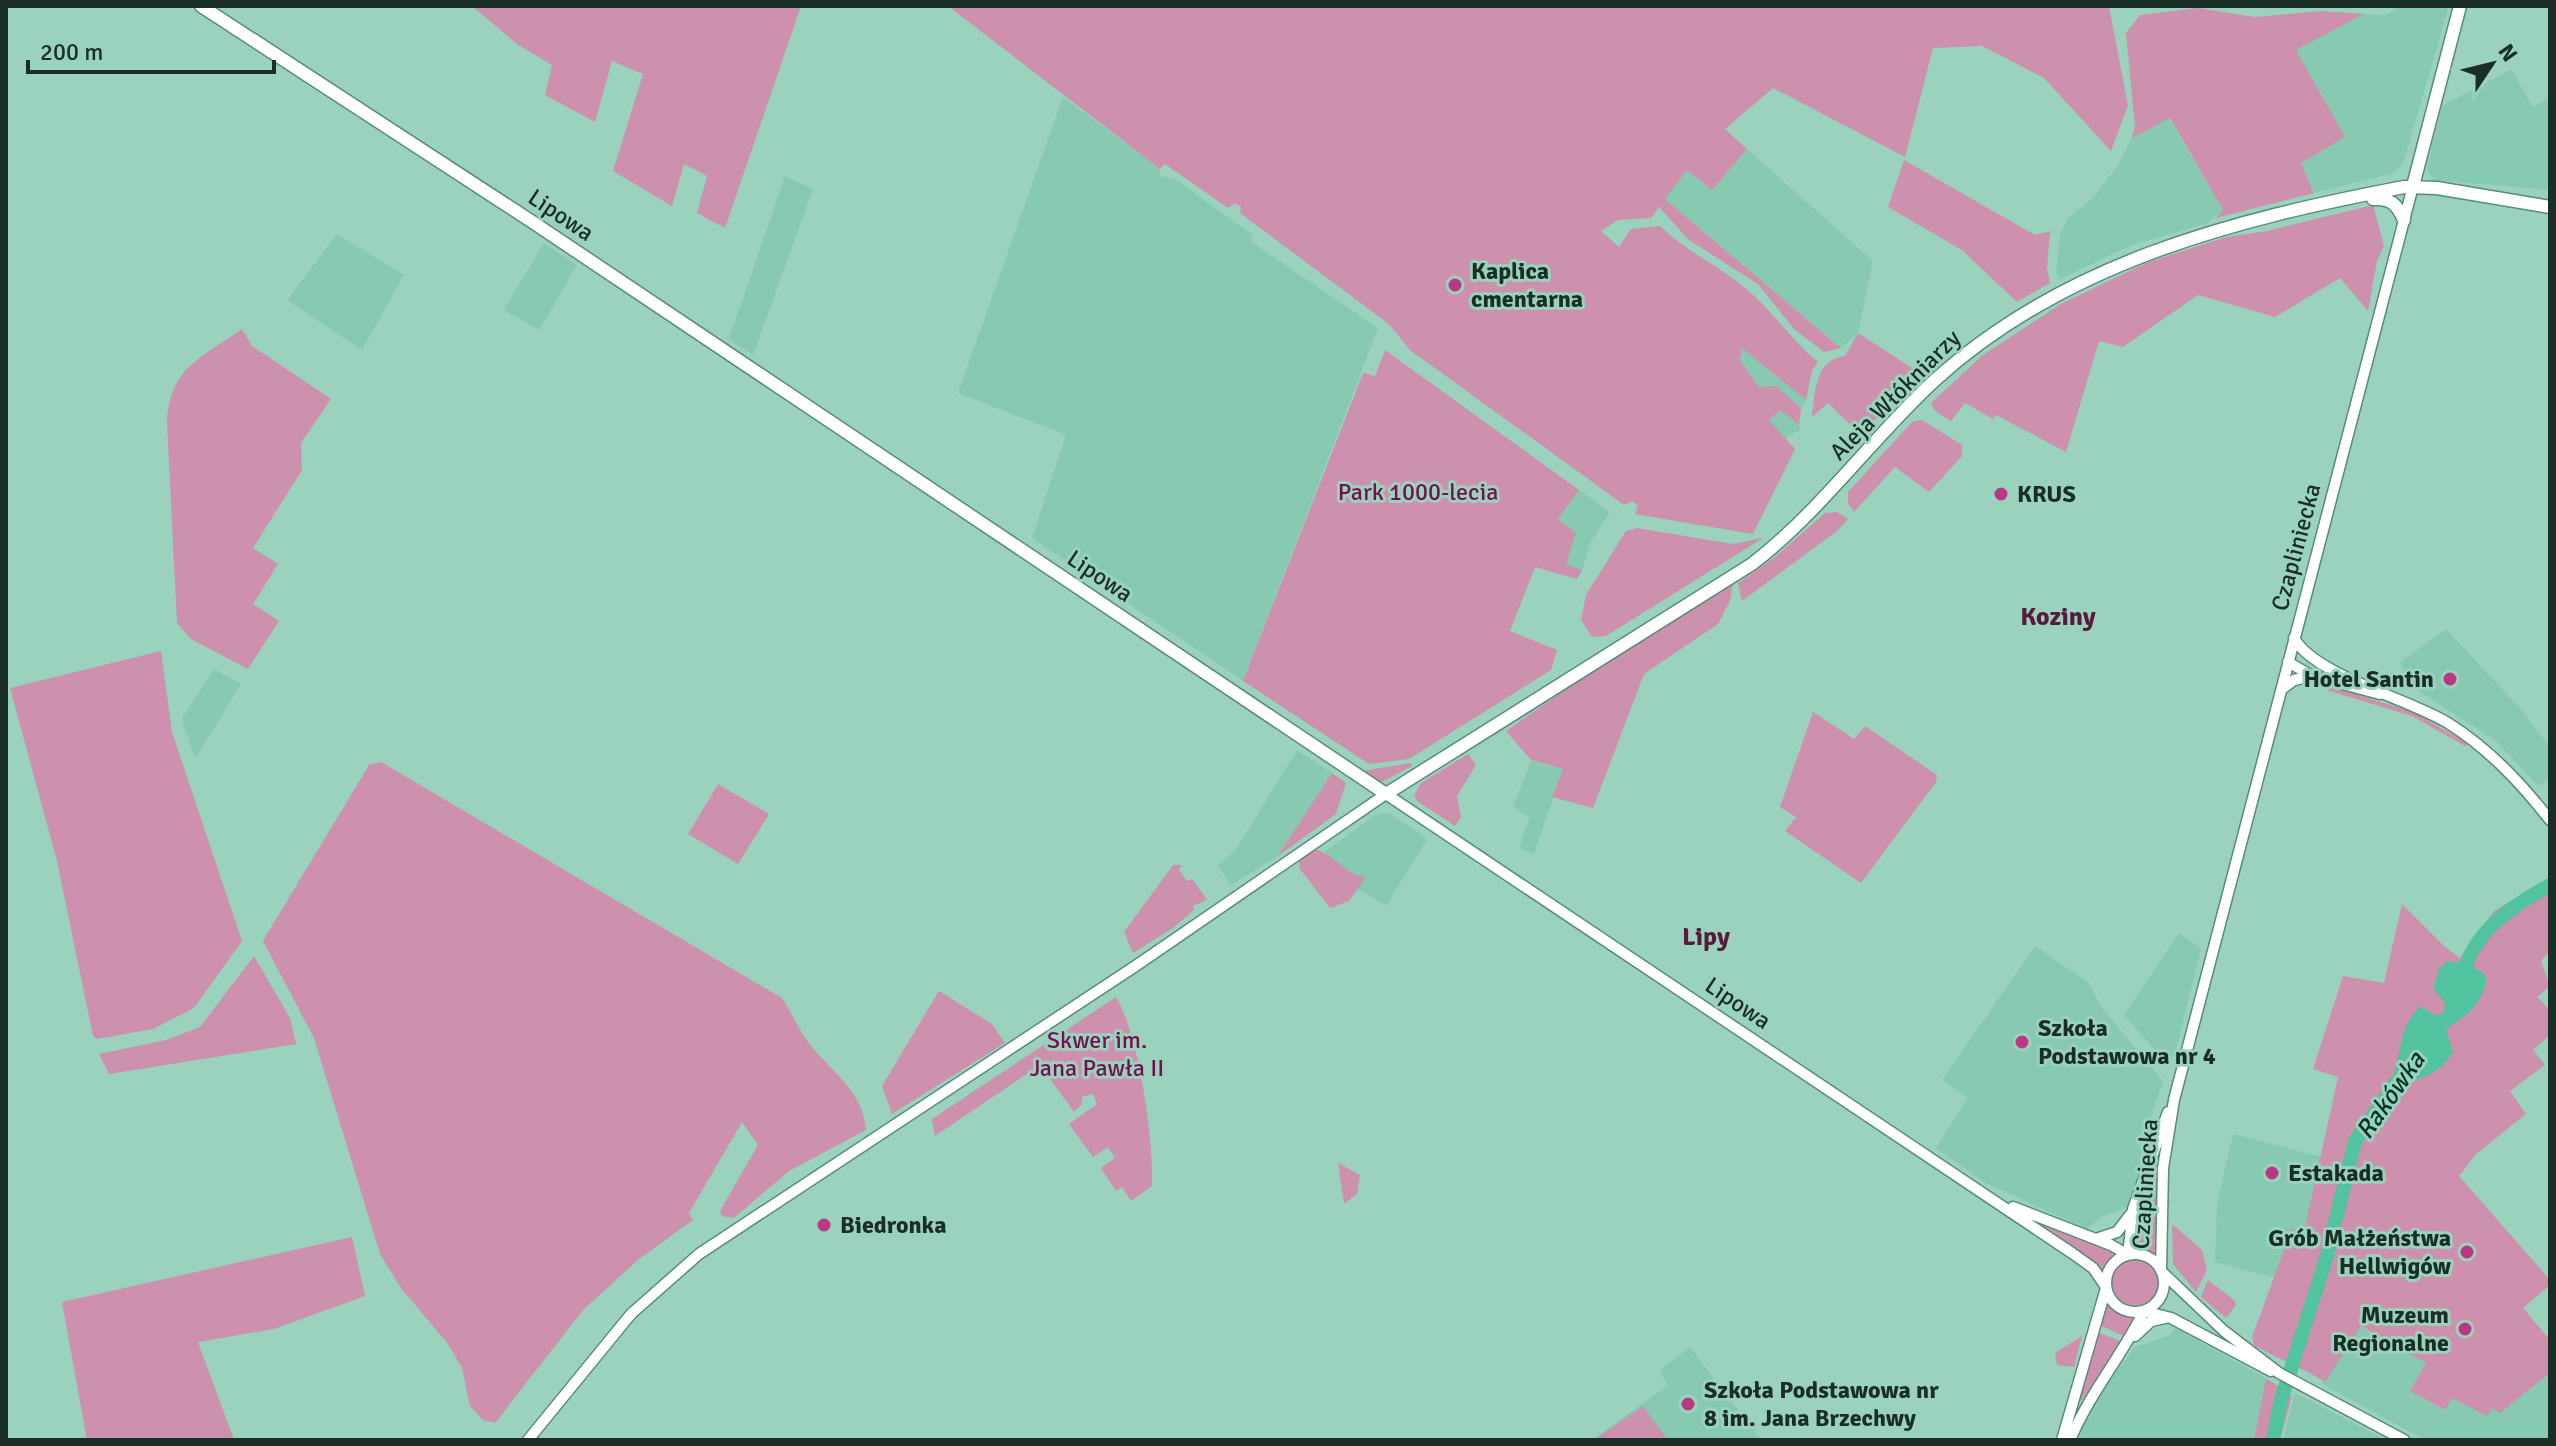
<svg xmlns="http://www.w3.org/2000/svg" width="2556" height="1446" font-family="Signika,sans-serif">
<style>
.built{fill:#88cab1}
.green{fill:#cd90ad}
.water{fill:#51c39f}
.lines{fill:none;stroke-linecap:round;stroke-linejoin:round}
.river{stroke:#51c39f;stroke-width:14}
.tertiary-casing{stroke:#568c78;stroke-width:13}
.secondary-casing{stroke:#568c78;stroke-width:15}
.tertiary{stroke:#fff;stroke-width:10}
.secondary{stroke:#fff;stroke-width:12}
.poi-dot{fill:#b93883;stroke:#9ad2bd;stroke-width:3}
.labels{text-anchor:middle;stroke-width:6;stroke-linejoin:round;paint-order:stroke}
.street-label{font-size:24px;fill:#182e26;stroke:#9ad2bd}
.poi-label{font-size:24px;font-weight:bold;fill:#182e26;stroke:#9ad2bd;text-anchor:start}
.park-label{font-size:24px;fill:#760f4f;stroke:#9ad2bd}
.neighbourhood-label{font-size:26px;font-weight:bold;fill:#57193c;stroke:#9ad2bd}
.water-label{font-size:26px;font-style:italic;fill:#003426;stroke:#9ad2bd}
</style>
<rect width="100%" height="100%" fill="#9ad2bd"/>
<!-- built -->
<path class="built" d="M2401,6H2449L2403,164L2391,174L2314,193L2301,163L2295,50L2364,14L2385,15Z
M2511,69L2533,107L2550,97V190L2434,180L2427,168L2442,106Z
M1063,97L1160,169L1159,176L1175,179L1253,235L1251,242L1378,328L1243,681L1032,538L1066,435L958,393Z
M2169,118L2223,210L2208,223L2132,245L2060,279L2056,273L2060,234L2068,218L2093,198L2118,165L2132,138Z
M1747,149L1873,261L1858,333L1841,348L1665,199L1687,169L1712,189Z
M785,176L813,189L753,355L729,339Z
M337,234L404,275L362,350L287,300Z
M544,243L577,265L539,330L504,310Z
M1742,347L1806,400L1801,408L1776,387H1759L1740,360Z
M1780,410L1799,425L1801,429L1785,438L1769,420Z
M1579,490L1610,512L1590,543L1582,570L1566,564L1558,520Z
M2446,629L2519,707L2550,747V778L2538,786L2496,741L2409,685L2400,662Z
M214,669L241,684L195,759L182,719Z
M1297,750L1332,773L1277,857L1231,885L1217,865L1235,851Z
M1531,761L1563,769L1534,854L1519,848L1530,817L1513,807Z
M1389,813L1427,839L1386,906L1312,861L1375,815Z
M2179,933L2201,948L2174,1058L2158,1054L2124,1015Z
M2035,946L2089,983L2100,1005L2163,1081L2142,1142L2141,1169L2127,1207L2101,1217L2087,1229L1984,1182L1936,1148L1968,1098L1942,1080Z
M2233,1134L2322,1157L2304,1231L2283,1260L2275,1278L2215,1262L2217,1204Z
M2360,1326L2427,1363L2410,1391L2445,1410L2452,1398L2487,1415L2492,1408L2521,1397L2550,1373V1440H2425L2322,1384Z
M2175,1328L2266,1378L2254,1440H2075L2103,1389L2135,1347L2170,1335Z
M1690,1347L1761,1440H1592L1668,1385L1660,1373L1662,1368Z
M2295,1393L2311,1401L2386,1440H2283Z"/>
<!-- green -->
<path class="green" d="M801,6L725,228L697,213L707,176L684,164L672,206L613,171L643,74L612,61L595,122L545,95L552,65L517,44L473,7Z
M948,6H2109L2128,106L2111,151L2044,78L1982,46L1933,48L1905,157L1773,88L1725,129L1747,149L1712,190L1687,170L1665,199L1841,348L1824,352L1794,329L1758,284L1689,240L1659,207L1651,218L1618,220L1601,231L1619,247L1631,229L1660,226C1688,253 1724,268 1752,294C1775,315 1792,340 1818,362L1812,371L1806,400L1742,348L1740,360L1759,387L1776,386L1801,408L1799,425L1780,410L1769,420L1795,449L1753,534L1635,514L1638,506L1633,501L1624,505L1439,371L1411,351L1389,324L1240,213L1241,207L1235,203L1228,208L1165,164L1160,169Z
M2198,8L2255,17L2322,11L2364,14L2296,50L2345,137L2301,163L2314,193L2216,218L2223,210L2170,118L2132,138L2135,127L2126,33L2140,15Z
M1904,160L2035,235L2050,231L2047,268L2050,283L2017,302L1962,250L1888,207Z
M2373,205L2384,246L2377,261L2368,311L2340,278L2275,317L2198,295L2123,347L2099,341L2066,452L1996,415L1993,419L1965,403L1951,421L1936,412L1931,403L1983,355L2061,304L2146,263L2226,237L2267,231Z
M242,329L252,346L331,399L301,443L302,470L253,548L278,564L253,604L279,621L248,669L191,639L177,623L167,423C170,367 200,359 242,329Z
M1858,333L1912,368L1919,378L1860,434L1828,403L1812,417C1815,393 1815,359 1845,356Z
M1385,350L1579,490L1558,519L1576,533L1566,564L1582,570L1577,579L1535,567L1510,631L1557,650L1551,670L1409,759L1369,764L1243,681L1363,373L1375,376Z
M1922,420L1962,445V456L1929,492L1895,467L1854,512L1848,503V492L1912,422Z
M1837,512L1848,519L1837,531L1742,601L1738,583L1774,558L1825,513Z
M1637,528L1733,544L1763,538L1606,636L1592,637L1581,620L1586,595L1626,531Z
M1733,583L1730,601L1718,624L1644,674L1593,808L1552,797L1563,769L1531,760L1506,731L1581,679Z
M161,651L172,732L242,941L194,1008L153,1029L97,1039L93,1036L57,861L10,688Z
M2320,683L2413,712L2469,744L2465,746L2412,716L2320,688Z
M1813,712L1854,739L1865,726L1937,775L1936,782L1861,883L1785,831L1796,817L1780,807Z
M1468,754L1476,765L1457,796L1461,817L1455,826L1417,801L1414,795L1421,783Z
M381,762L782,998C791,1012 798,1028 808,1042C829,1070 864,1091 866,1130L789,1171L734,1218L722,1216L720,1211L758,1145L742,1122L689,1213L693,1220L639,1259L583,1310L495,1423L483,1420L470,1406L462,1368L448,1344L401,1288L380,1254L314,1038L263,941L369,765Z
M1411,763L1412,766L1382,782L1362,771Z
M1332,773L1346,783L1336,814L1277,857Z
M718,784L769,814L738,864L688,834Z
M1314,849C1333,853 1345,875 1366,877L1349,901L1330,908L1300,869L1299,860Z
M1173,865H1182L1179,870L1187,881L1192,879L1207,900L1193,906L1194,910L1173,928L1133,953L1124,932Z
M2550,878V951L2541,961L2550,986L2537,997L2550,1010V1035L2533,1050L2545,1065L2510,1091L2526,1114L2476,1154L2459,1176L2550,1280V1285L2523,1308L2550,1340V1373L2500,1413L2492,1408L2487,1416L2452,1398L2445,1410L2410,1391L2426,1363L2361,1326L2325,1382C2301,1367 2278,1359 2254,1345L2252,1337L2292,1229L2304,1231L2338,1077L2313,1069L2343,976L2384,983L2402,904L2444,946L2460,958L2494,911Z
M254,956L290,1018L296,1044L109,1074L99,1054L166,1040L200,1027Z
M939,991L992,1024L1005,1043L892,1114L882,1086Z
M1116,997C1139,1035 1154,1141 1152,1186L1131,1201L1122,1187L1116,1191L1101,1168L1115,1158L1108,1147L1093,1157L1069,1124L1097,1104L1093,1094L1082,1097V1104L1074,1112L1040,1065L935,1136L932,1119Z
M2155,1158L2158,1159V1209L2138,1205Z
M1338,1163L1360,1175L1357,1194L1344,1204Z
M2136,1214L2158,1217L2157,1258L2132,1246Z
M2042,1224L2117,1253L2119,1255L2102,1272L2040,1226Z
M2172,1224L2202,1250L2207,1270L2196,1292L2173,1264Z
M352,1237L365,1296L274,1329L198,1342L234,1440H87L62,1302Z
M2111 1283a24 24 0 1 1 48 0a24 24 0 1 1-48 0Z
M2208,1280L2234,1300L2236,1305L2226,1318L2201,1297Z
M2106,1305L2122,1315L2135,1318L2126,1337L2099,1325Z
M2097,1332L2123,1342L2081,1401L2080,1398Z
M2082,1336L2074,1367L2057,1365L2055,1353Z
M2266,1378L2292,1396L2280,1440H2254Z
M1643,1406L1667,1439L1594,1440Z"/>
<!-- water -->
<path class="water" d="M2446,962C2462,961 2478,965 2487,979C2482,1005 2466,1016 2446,1029L2453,1052C2442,1073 2416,1083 2394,1083L2391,1080C2405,1049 2395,1034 2420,1006L2437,1016L2444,1012L2445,1003L2433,988L2439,969Z"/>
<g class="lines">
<!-- river -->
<path class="river" d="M2461,980C2473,931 2509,908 2550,885
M2273,1440L2281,1400L2327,1256L2355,1141L2404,1071"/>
<!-- tertiary casing -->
<g class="tertiary-casing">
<path id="tertiary" d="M2294,638C2314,675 2409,699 2448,723C2489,749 2520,782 2550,820
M2288,662L2312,676L2380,694
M2282,689L2294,680L2312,676
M2013,1207L2111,1245L2128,1255
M2096,1239L2117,1232L2130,1215
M2106 1283a29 29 0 1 1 58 0a29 29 0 1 1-58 0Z
M2128,1255L2133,1209L2168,1112
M2161,1271L2163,1168L2174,1100L2413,186
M2161,1271L2224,1331L2279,1373L2404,1440
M2144,1311L2171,1318L2271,1371
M2135,1336L2151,1321L2165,1318
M528,1440L631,1314L699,1254L1137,965L1386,794L2072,1253L2093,1268L2106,1287
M2062,1440L2106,1288
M2070,1440C2089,1394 2122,1356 2144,1311"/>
</g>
<!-- secondary casing -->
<g class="secondary-casing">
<path id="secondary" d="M201,6L531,221L1386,794L1752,564C1821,511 1871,439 1935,380C2065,262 2236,219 2404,187L2437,188L2550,207
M2413,186L2460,6
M2373,199C2391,198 2397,204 2404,220"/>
</g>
<!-- tertiary -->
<use href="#tertiary" class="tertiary"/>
<!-- secondary -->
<use href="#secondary" class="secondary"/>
</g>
<!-- markers -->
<g class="poi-dot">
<circle cx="1455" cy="285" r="8"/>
<circle cx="2001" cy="494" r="8"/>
<circle cx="2450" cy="679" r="8"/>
<circle cx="2022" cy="1042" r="8"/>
<circle cx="2272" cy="1173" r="8"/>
<circle cx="824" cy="1225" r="8"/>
<circle cx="2467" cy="1252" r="8"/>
<circle cx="2465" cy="1329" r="8"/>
<circle cx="1688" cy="1404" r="8"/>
</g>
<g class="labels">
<!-- street labels -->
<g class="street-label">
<text transform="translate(561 215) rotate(34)" y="8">Lipowa</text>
<text transform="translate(1895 395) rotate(-45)" y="8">Aleja Włókniarzy</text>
<text transform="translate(2296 547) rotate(-75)" y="8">Czapliniecka</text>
<text transform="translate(1100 576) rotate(34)" y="8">Lipowa</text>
<text transform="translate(1738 1003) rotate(34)" y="8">Lipowa</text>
<text transform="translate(2145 1184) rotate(-86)" y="8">Czapliniecka</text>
</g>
<!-- poi labels -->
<g class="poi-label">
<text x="1471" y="279">Kaplica<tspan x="1471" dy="28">cmentarna</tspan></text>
<text x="2017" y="502">KRUS</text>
<text x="2434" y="687" text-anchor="end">Hotel Santin</text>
<text x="2038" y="1036">Szkoła<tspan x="2038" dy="28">Podstawowa nr 4</tspan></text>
<text x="2288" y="1181">Estakada</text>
<text x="840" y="1233">Biedronka</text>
<text x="2451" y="1246" text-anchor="end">Grób Małżeństwa<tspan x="2451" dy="28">Hellwigów</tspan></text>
<text x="2449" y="1323" text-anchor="end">Muzeum<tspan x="2449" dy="28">Regionalne</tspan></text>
<text x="1704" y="1398">Szkoła Podstawowa nr<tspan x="1704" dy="28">8 im. Jana Brzechwy</tspan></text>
</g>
<!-- park labels -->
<g class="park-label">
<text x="1418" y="500">Park 1000-lecia</text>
<text x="1097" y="1048">Skwer im.<tspan x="1097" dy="28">Jana Pawła II</tspan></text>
</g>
<!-- neighbourhood labels -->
<g class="neighbourhood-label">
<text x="2058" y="625">Koziny</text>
<text x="1706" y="945">Lipy</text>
</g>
<!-- water labels -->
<g class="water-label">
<text transform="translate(2390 1095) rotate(-55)" y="9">Rakówka</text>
</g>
</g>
<!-- border -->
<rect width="2556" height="1446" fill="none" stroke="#182e26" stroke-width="16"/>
<!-- north arrow -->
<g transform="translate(2492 64) rotate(55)" stroke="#9ad2bd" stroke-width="6" paint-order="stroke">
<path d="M0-6L14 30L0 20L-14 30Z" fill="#182e26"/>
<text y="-12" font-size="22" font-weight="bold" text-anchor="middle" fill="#182e26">N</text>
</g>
<!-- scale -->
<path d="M28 60v12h246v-12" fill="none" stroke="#182e26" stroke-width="4"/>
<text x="40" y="60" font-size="24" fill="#182e26" stroke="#9ad2bd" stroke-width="6" paint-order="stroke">200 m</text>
</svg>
